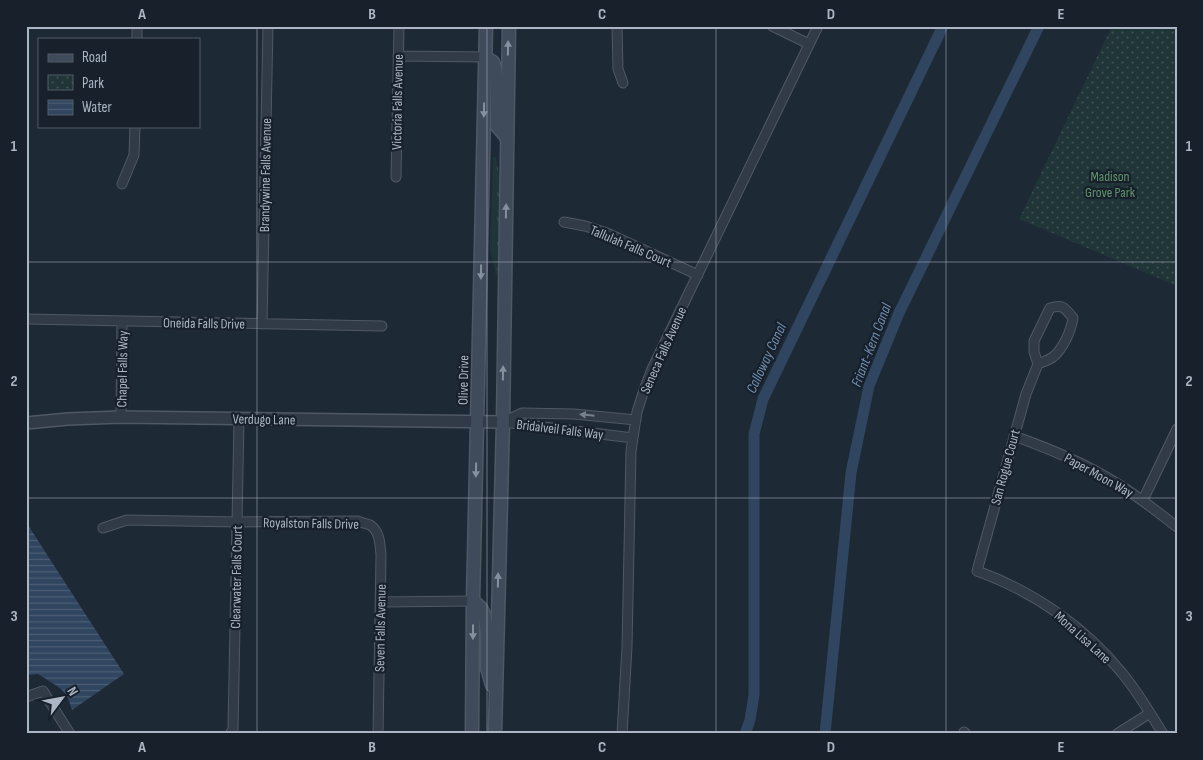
<svg xmlns="http://www.w3.org/2000/svg" width="1203" height="760" font-family="'Sofia Sans Condensed',sans-serif">
<style>
.grass{fill:url(#grass-tufts)}
.park{fill:url(#park-dots)}
.water{fill:url(#water-rules)}
.lines{fill:none;stroke-linecap:round;stroke-linejoin:round}
.canal{stroke:#30455f;stroke-width:11}
.minor-casing{stroke:#4f5865;stroke-width:11}
.tertiary-casing{stroke:#4f5865;stroke-width:14}
.secondary-casing{stroke:#4f5865;stroke-width:15}
.minor{stroke:#313b47;stroke-width:9}
.tertiary{stroke:#313b47;stroke-width:11}
.secondary{stroke:#3f4a5a;stroke-width:12}
.oneway{fill:#85909f}
.oneway2{fill:#747e8c}
.grid{fill:none;stroke:#abb5c4;stroke-width:1;stroke-opacity:0.55}
.labels{text-anchor:middle;stroke-width:4.5;stroke-linejoin:round;paint-order:stroke}
.street-label{font-size:14px;fill:#abb5c4;stroke:#17202b}
.park-label{font-size:14px;fill:#62956c;stroke:#17202b}
.water-label{font-size:15px;font-style:italic;fill:#718eaf;stroke:#17202b}
.neatline{fill:none;stroke:#abb5c4;stroke-width:2}
.grid-label{font-size:16px;text-anchor:middle;font-weight:bold;fill:#abb5c4}
</style>
<defs>
<pattern id="grass-tufts" width="24" height="20" patternUnits="userSpaceOnUse" patternTransform="scale(1.25)"><rect width="24" height="20" fill="#203537"/><path d="M3 7l-1-3M5 7V3M7 7l1-3M15 17l-1-3M17 17v-4M19 17l1-3" fill="none" stroke="#3e5052"/></pattern>
<pattern id="park-dots" width="8" height="8" patternUnits="userSpaceOnUse" patternTransform="scale(1.25)"><rect width="8" height="8" fill="#203537"/><path d="M2 2h.1M6 6h.1" fill="none" stroke="#3e5052" stroke-width="1.8" stroke-linecap="round"/></pattern>
<pattern id="water-rules" width="6" height="5" patternUnits="userSpaceOnUse" patternTransform="scale(1.25)"><rect width="6" height="5" fill="#30455f"/><path d="M0 2.5h6" fill="none" stroke="#4b5e74"/></pattern>
</defs>
<rect width="100%" height="100%" fill="#1e2936"/>
<!-- grass -->
<path class="grass" d="M493,157H496L499,175V276L496,275L490,249Z"/>
<!-- park -->
<path class="park" d="M1112,26H1177V286L1019,219Z"/>
<!-- water -->
<path class="water" d="M26,522L124,674L72,710L68,698L63,691L57,686L38,674L30,675L26,670Z"/>
<g class="lines">
<!-- canal -->
<path class="canal" d="M745,734L750,720L754,695V434L763,399L943,26
M825,734L851,473L869,386L899,313L1039,26"/>
<!-- minor casing -->
<g class="minor-casing">
<path id="minor" d="M617,26L618,69L623,83
M772,26L809,44
M137,39V26
M398,56L485,57
M396,177L399,26
M122,184L134,155L135,126
M564,222L585,226L607,233L698,275
M26,319L382,326
M262,324L268,26
M1038,364C1043,362 1049,360 1053,357C1063,349 1071,331 1073,318C1065,308 1063,304 1050,308L1034,341V352L1038,364L1026,394L977,571C1033,591 1085,627 1122,673C1138,692 1150,713 1163,734
M121,417L122,321
M503,422L522,413L574,414L636,420
M503,422L633,438
M1014,436C1050,449 1085,463 1118,484C1139,497 1158,512 1177,527
M1143,500L1177,429
M103,528L127,520L237,522L358,521C361,523 366,523 370,525C380,531 380,545 381,555L378,734
M380,602L473,601
M26,697L43,691L70,734
M964,732L966,734
M230,734L233,729L239,419
M622,734L627,647L631,451L637,412L644,390L652,369L818,26
M1117,734L1150,713"/>
</g>
<!-- tertiary casing -->
<g class="tertiary-casing">
<path id="tertiary" d="M26,423L68,419L121,417L503,422"/>
</g>
<!-- secondary casing -->
<g class="secondary-casing">
<path id="secondary" d="M485,57L493,62L495,69L497,82V126L507,138
M473,601L481,608L485,617L487,634V668L492,685
M472,734L473,601L486,26
M495,734L503,422L509,26"/>
</g>
<!-- minor -->
<use href="#minor" class="minor"/>
<!-- tertiary -->
<use href="#tertiary" class="tertiary"/>
<!-- secondary -->
<use href="#secondary" class="secondary"/>
</g>
<!-- one-way arrows -->
<defs><path id="oneway-solid" d="M-6-.8H1V-3.2L6.5 0L1 3.2V.8H-6Z" transform="scale(1.25)"/></defs>
<g class="oneway">
<use href="#oneway-solid" transform="translate(508 48) rotate(-89)"/>
<use href="#oneway-solid" transform="translate(484 110) rotate(91)"/>
<use href="#oneway-solid" transform="translate(506 211) rotate(-89)"/>
<use href="#oneway-solid" transform="translate(481 272) rotate(91)"/>
<use href="#oneway-solid" transform="translate(503 373) rotate(-89)"/>
<use href="#oneway-solid" transform="translate(476 470) rotate(91)"/>
<use href="#oneway-solid" transform="translate(498 580) rotate(-89)"/>
<use href="#oneway-solid" transform="translate(473 632) rotate(90)"/>
</g>
<use class="oneway2" href="#oneway-solid" transform="translate(587 415) rotate(-174)"/>
<!-- grid -->
<path class="grid" d="M257,26V734M487,26V734M716,26V734M946,26V734M26,262H1177M26,498H1177"/>
<g class="labels">
<!-- street labels -->
<g class="street-label">
<text transform="translate(397 102) rotate(-89)" y="5">Victoria Falls Avenue</text>
<text transform="translate(265 175) rotate(-89)" y="5">Brandywine Falls Avenue</text>
<text transform="translate(631 246) rotate(23)" y="5">Tallulah Falls Court</text>
<text transform="translate(204 323) rotate(1)" y="5">Oneida Falls Drive</text>
<text transform="translate(663 350) rotate(-66)" y="5">Seneca Falls Avenue</text>
<text transform="translate(122 369) rotate(-89)" y="5">Chapel Falls Way</text>
<text transform="translate(463 380) rotate(-89)" y="5">Olive Drive</text>
<text transform="translate(264 419) rotate(1)" y="5">Verdugo Lane</text>
<text transform="translate(560 429) rotate(7)" y="5">Bridalveil Falls Way</text>
<text transform="translate(1005 467) rotate(-75)" y="5">San Rogue Court</text>
<text transform="translate(1099 475) rotate(29)" y="5">Paper Moon Way</text>
<text transform="translate(311 523) rotate(1)" y="5">Royalston Falls Drive</text>
<text transform="translate(236 577) rotate(-89)" y="5">Clearwater Falls Court</text>
<text transform="translate(380 628) rotate(-89)" y="5">Seven Falls Avenue</text>
<text transform="translate(1083 637) rotate(42)" y="5">Mona Lisa Lane</text>
</g>
<!-- park labels -->
<g class="park-label">
<text x="1110" y="181">Madison<tspan x="1110" dy="16">Grove Park</tspan></text>
</g>
<!-- water labels -->
<g class="water-label">
<text transform="translate(871 345) rotate(-69)" y="5">Friant-Kern Canal</text>
<text transform="translate(766 358) rotate(-65)" y="5">Calloway Canal</text>
</g>
</g>
<!-- border -->
<rect width="1203" height="760" fill="none" stroke="#17202b" stroke-width="55"/>
<!-- legend -->
<rect x="38" y="38" width="162" height="90" fill="#17202b" stroke="#525c68"/>
<rect x="48" y="54" width="25" height="8" fill="#3f4a5a" stroke="#525c68"/>
<text x="82" y="62" font-size="15" fill="#abb5c4">Road</text>
<rect x="48" y="75" width="25" height="15" fill="url(#park-dots)" stroke="#525c68"/>
<text x="82" y="88" font-size="15" fill="#abb5c4">Park</text>
<rect x="48" y="100" width="25" height="15" fill="url(#water-rules)" stroke="#525c68"/>
<text x="82" y="112" font-size="15" fill="#abb5c4">Water</text>
<!-- north arrow -->
<g transform="translate(62 698) rotate(58)" stroke="#17202b" stroke-width="4" paint-order="stroke">
<path d="M0-4L9 19L0 12L-9 19Z" fill="#abb5c4"/>
<text y="-8" font-size="14" font-weight="bold" text-anchor="middle" fill="#abb5c4">N</text>
</g>
<rect x="28" y="28" width="1148" height="704" class="neatline"/>
<g class="grid-label">
<text x="142" y="19">A</text>
<text x="372" y="19">B</text>
<text x="602" y="19">C</text>
<text x="831" y="19">D</text>
<text x="1061" y="19">E</text>
<text x="14" y="151">1</text>
<text x="1189" y="151">1</text>
<text x="14" y="386">2</text>
<text x="1189" y="386">2</text>
<text x="14" y="621">3</text>
<text x="1189" y="621">3</text>
<text x="142" y="752">A</text>
<text x="372" y="752">B</text>
<text x="602" y="752">C</text>
<text x="831" y="752">D</text>
<text x="1061" y="752">E</text>
</g>
</svg>
